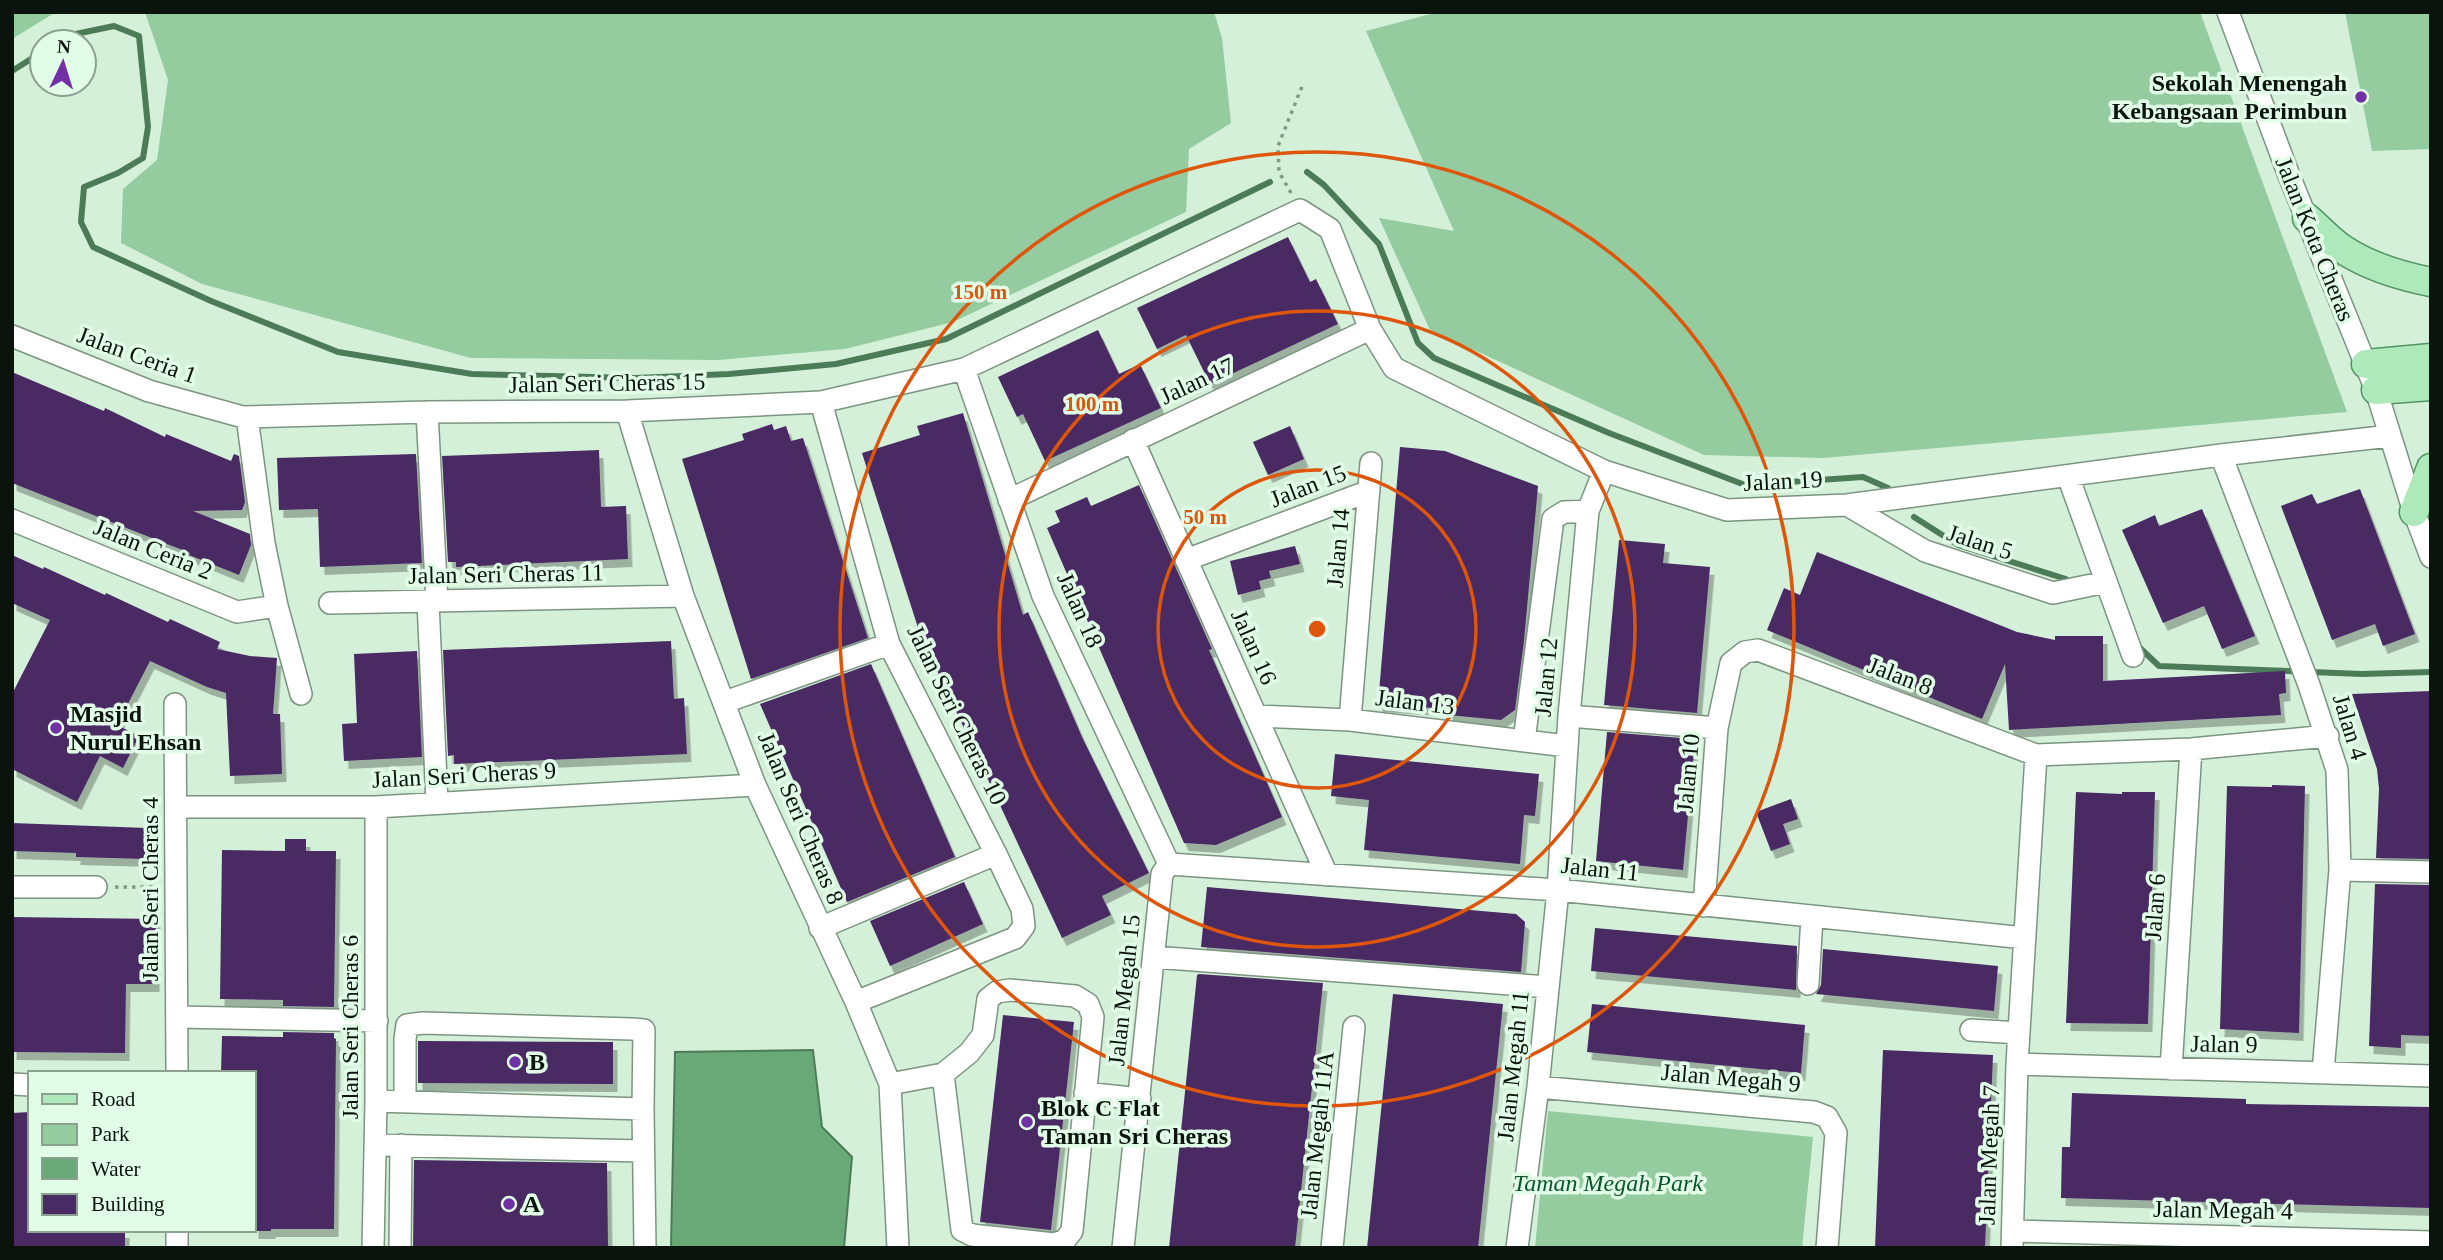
<svg xmlns="http://www.w3.org/2000/svg" width="2443" height="1260" font-family="Georgia,serif">
<style>
.green{fill:#94cb9f}
.water{fill:#68a977;stroke:#4c7c57;stroke-width:2}
.lines{fill:none;stroke-linecap:round;stroke-linejoin:round}
.stream{stroke:#4c7c57;stroke-width:6}
.building{fill:#482a64;filter:url(#shadow)}
.minor-casing{stroke:#7c9480;stroke-width:24}
.major-casing{stroke:#529562;stroke-width:31}
.path{stroke:#849887;stroke-width:3.5;stroke-dasharray:3.5 5;stroke-linecap:butt}
.minor{stroke:#fff;stroke-width:21}
.major{stroke:#aee9bc;stroke-width:28}
.ring{fill:none;stroke:#dd560c;stroke-width:3.5}
.poi-dot{fill:#7130a5;stroke:#e2fde7;stroke-width:2.5}
.labels{text-anchor:middle;stroke-width:7;stroke-linejoin:round;paint-order:stroke}
.poi-label{font-size:24px;font-weight:bold;fill:#0a140c;stroke:#e2fde7;text-anchor:start}
.street-label{font-size:24px;fill:#0a140c;stroke:#e2fde7}
.park-label{font-size:24px;font-style:italic;fill:#095626;stroke:#e2fde7}
.centre{fill:#dd560c;stroke:#e2fde7;stroke-width:3.5}
.ring-label{font-size:21px;text-anchor:middle;font-weight:bold;fill:#dd560c;stroke:#e2fde7;stroke-width:7;stroke-linejoin:round;paint-order:stroke}
</style>
<defs>
<filter id="shadow"><feDropShadow dx="4.5" dy="8" stdDeviation="0" flood-color="#0004"/></filter>
</defs>
<rect width="100%" height="100%" fill="#d5f0d9"/>
<!-- green -->
<path class="green" d="M12,12H56L12,39Z
M145,12H1214L1222,38L1231,123L1189,149L1186,212L953,322L845,349L718,360L471,358L202,284L121,243L123,189L157,160L168,80Z
M1438,12H2200L2347,412L1823,458L1704,455L1430,330L1379,218L1454,231L1366,31Z
M2345,12H2431V149L2372,151Z
M1548,1111L1813,1137L1802,1248H1535Z"/>
<!-- water -->
<path class="water" d="M813,1050L822,1127L852,1157L844,1248H671L675,1052Z"/>
<g class="lines">
<!-- stream -->
<path class="stream" d="M59,42L71,35L114,26L139,36L148,127L143,158L118,173L84,187L81,222L93,247L211,301L338,352L472,374L636,378L729,374L836,364L946,339L1270,182
M12,71L42,52
M1307,172L1324,185L1379,244L1418,343L1434,358L1609,433L1745,485L1863,477L1888,488
M1914,517L1958,545L2066,579
M2139,647L2159,666L2362,674L2431,672"/>
</g>
<!-- building -->
<path class="building" d="M1288,237L1310,282L1316,279L1338,324L1210,384L1186,335L1157,349L1137,308Z
M1098,330L1119,374L1140,364L1161,408L1045,461L1023,414L1017,417L998,377Z
M12,372L104,411L105,408L165,437L166,434L231,461L234,454L239,456L245,502L242,510L193,511L250,534L251,545L239,575L189,555L190,553L12,483Z
M963,413L1023,615L1028,612L1082,737L1149,873L1102,896L1111,915L1062,938L920,634L862,453L920,435L917,426Z
M772,424L774,430L786,426L791,441L803,438L868,638L751,679L682,459L744,440L742,434Z
M1290,426L1304,459L1268,475L1253,442Z
M1400,447L1445,451L1538,486L1524,641L1515,710L1501,720L1448,715V709L1378,704Z
M599,450L601,507L626,506L628,559L456,567V562H448L442,456Z
M416,454L422,563L320,567L318,509L279,510L277,458Z
M1139,485L1212,649L1209,650L1282,817L1216,845L1184,843L1047,528L1060,522L1055,511L1087,497L1091,506Z
M2360,489L2415,634L2383,646L2375,624L2332,640L2281,506L2312,494L2317,504Z
M2202,509L2255,636L2222,649L2204,606L2163,623L2122,530L2155,515L2159,526Z
M1619,540L1665,544L1663,563L1710,567L1697,713L1604,705Z
M1295,546L1300,564L1269,571L1271,578L1259,581L1261,589L1238,595L1230,561Z
M1817,552L2017,632L2055,640V636H2103V681L2285,671L2286,693L2279,694L2281,715L2009,730L2005,664L1982,719L1767,630L1784,588L1800,595Z
M12,555L43,569L44,567L105,595L106,593L168,622L170,619L220,642L217,649L250,656L277,658L273,714H280L282,774L230,776L226,693L207,687L150,661L117,725L139,736L123,768L100,756L77,802L12,769V694L50,620L12,603Z
M671,641L674,699L684,698L687,754L454,764V755L448,756L443,650Z
M417,651L422,757L344,761L342,724L357,723L354,654Z
M871,664L955,857L847,902L760,704Z
M2431,691V859L2376,858L2379,789L2377,769L2352,694Z
M1607,732L1695,739L1683,870L1596,861Z
M1335,754L1539,774L1535,816L1524,815L1520,864L1364,850L1369,800L1331,796Z
M2272,785L2305,786L2299,1033L2220,1029L2227,786L2272,787Z
M2076,792L2122,794V792H2155L2148,1024L2066,1023Z
M1791,799L1798,819L1783,824L1790,844L1771,851L1756,812Z
M12,823L147,828L146,859L76,857V853L12,851Z
M285,839H306V851H336L334,1007L283,1006V1000L220,999L222,850L285,851Z
M964,882L983,924L890,966L870,921Z
M2375,884L2431,885V1036L2401,1035V1048L2369,1046Z
M1207,887L1516,914L1525,922L1521,972L1201,947Z
M12,917L156,919L155,984H126L125,1053L12,1052Z
M1595,928L1797,946L1796,990L1591,971Z
M1823,949L1998,966L1994,1011L1816,994L1821,985Z
M1199,974L1323,983L1295,1248H1169L1197,975Z
M1393,994L1503,1004L1478,1248H1367Z
M1592,1004L1805,1025L1801,1073L1587,1052Z
M1003,1015L1074,1022L1051,1230L980,1222Z
M283,1032L334,1033V1038L336,1039L334,1229H271V1231H254V1073H221L222,1036L283,1037Z
M418,1041L613,1042V1084L418,1083Z
M1883,1050L1993,1055L1985,1248H1875Z
M2072,1093L2246,1099V1104L2431,1107V1208L2061,1198L2062,1147H2070Z
M30,1112V1230H125V1248H12V1113Z
M414,1160L607,1163L608,1248H413Z"/>
<g class="lines">
<!-- minor casing -->
<g class="minor-casing">
<path id="minor" d="M2228,12L2288,173L2376,390L2414,512L2431,557
M12,336L149,391L243,417L427,412L627,411L821,402L964,369L1300,210L1330,229L1370,329L1394,368L1604,471L1727,510L1847,505L2221,455L2390,436
M964,369L1043,596L1169,864
M821,402L889,644L996,854L1022,909L1024,926L1015,938L856,1002
M627,411L683,596L755,785L856,1002L890,1084L898,1248
M427,412L437,601
M247,417L264,543L277,606L301,694
M1133,440L1327,875
M2221,455L2309,685L2337,770L2340,870L2323,1072
M2068,476L2133,656
M1009,500L1370,329
M1847,505L1925,551L2053,593L2106,582
M12,520L237,612L277,606
M1186,560L1369,491
M428,602L437,803
M330,603L683,596
M725,702L889,644
M175,704L177,1073
M1256,716L1350,720L1567,746
M1569,716L1717,728
M1350,720L1371,463
M1524,741L1553,519L1564,512L1588,511
M176,807H376L755,785
M1169,864L1558,890L2025,938
M2340,870L2431,872
M12,887H96
M1704,906L1717,728L1731,663L1745,652L1758,650L2036,755L2191,749L2328,736
M820,928L996,854
M1154,957L1548,987
M1808,984L1812,917
M177,1017L377,1021
M1971,1030L2019,1033
M2017,1064L2431,1076
M2171,1069L2191,749
M12,1084L30,1085
M890,1084L943,1074L969,1053L983,1035L988,999L997,992L1010,990L1075,996L1088,1004L1093,1017L1072,1231L1065,1240L1054,1244L972,1235L962,1230L943,1074
M1538,1087L1814,1112L1827,1117L1836,1133L1827,1248
M1085,1093L1140,1099
M376,1101L643,1109L645,1248
M405,1101V1039L407,1025L423,1023L632,1029L644,1030L643,1109
M375,1145L643,1151
M177,1230V1248
M2013,1231L2431,1242
M373,1248L376,1101V807
M400,1248L401,1145
M1123,1248L1162,874L1169,864
M1332,1248L1354,1027
M1517,1248L1538,1087L1558,890L1569,716L1588,511L1604,471
M2012,1248L2017,1064L2036,755"/>
</g>
<!-- major casing -->
<g class="major-casing">
<path id="major" d="M2307,218C2319,228 2331,242 2344,250C2370,267 2401,276 2431,282
M2366,364L2431,358
M2376,390L2431,386
M2414,512L2431,468"/>
</g>
<!-- path -->
<path class="path" d="M1291,193L1279,172L1278,146L1303,84
M115,887H156"/>
<!-- minor -->
<use href="#minor" class="minor"/>
<!-- major -->
<use href="#major" class="major"/>
</g>
<!-- distance rings -->
<g class="ring">
<circle cx="1317" cy="629" r="159"/>
<circle cx="1317" cy="629" r="318"/>
<circle cx="1317" cy="629" r="477"/>
</g>
<!-- markers -->
<g class="poi-dot">
<circle cx="2361" cy="97" r="7"/>
<circle cx="56" cy="728" r="7"/>
<circle cx="515" cy="1062" r="7"/>
<circle cx="1027" cy="1122" r="7"/>
<circle cx="509" cy="1204" r="7"/>
</g>
<g class="labels">
<!-- poi labels -->
<g class="poi-label">
<text x="2347" y="91" text-anchor="end">Sekolah Menengah<tspan x="2347" dy="28">Kebangsaan Perimbun</tspan></text>
<text x="70" y="722">Masjid<tspan x="70" dy="28">Nurul Ehsan</tspan></text>
<text x="529" y="1070">B</text>
<text x="1041" y="1116">Blok C Flat<tspan x="1041" dy="28">Taman Sri Cheras</tspan></text>
<text x="523" y="1212">A</text>
</g>
<!-- street labels -->
<g class="street-label">
<text transform="translate(2315 239) rotate(68)" y="8">Jalan Kota Cheras</text>
<text transform="translate(137 355) rotate(20)" y="8">Jalan Ceria 1</text>
<text transform="translate(1197 381) rotate(-25)" y="8">Jalan 17</text>
<text transform="translate(607 383) rotate(-1)" y="8">Jalan Seri Cheras 15</text>
<text transform="translate(1783 481) rotate(-3)" y="8">Jalan 19</text>
<text transform="translate(1308 486) rotate(-21)" y="8">Jalan 15</text>
<text transform="translate(1980 542) rotate(18)" y="8">Jalan 5</text>
<text transform="translate(1338 548) rotate(-85)" y="8">Jalan 14</text>
<text transform="translate(153 549) rotate(22)" y="8">Jalan Ceria 2</text>
<text transform="translate(506 574) rotate(-1)" y="8">Jalan Seri Cheras 11</text>
<text transform="translate(1080 610) rotate(66)" y="8">Jalan 18</text>
<text transform="translate(1254 647) rotate(66)" y="8">Jalan 16</text>
<text transform="translate(1900 676) rotate(21)" y="8">Jalan 8</text>
<text transform="translate(1546 677) rotate(-85)" y="8">Jalan 12</text>
<text transform="translate(1415 702) rotate(7)" y="8">Jalan 13</text>
<text transform="translate(957 715) rotate(64)" y="8">Jalan Seri Cheras 10</text>
<text transform="translate(2350 727) rotate(73)" y="8">Jalan 4</text>
<text transform="translate(1688 773) rotate(-85)" y="8">Jalan 10</text>
<text transform="translate(464 775) rotate(-3)" y="8">Jalan Seri Cheras 9</text>
<text transform="translate(801 818) rotate(67)" y="8">Jalan Seri Cheras 8</text>
<text transform="translate(1600 869) rotate(6)" y="8">Jalan 11</text>
<text transform="translate(150 889) rotate(-90)" y="8">Jalan Seri Cheras 4</text>
<text transform="translate(2155 907) rotate(-86)" y="8">Jalan 6</text>
<text transform="translate(1124 990) rotate(-84)" y="8">Jalan Megah 15</text>
<text transform="translate(350 1027) rotate(-90)" y="8">Jalan Seri Cheras 6</text>
<text transform="translate(2224 1044) rotate(1)" y="8">Jalan 9</text>
<text transform="translate(1513 1066) rotate(-84)" y="8">Jalan Megah 11</text>
<text transform="translate(1731 1078) rotate(5)" y="8">Jalan Megah 9</text>
<text transform="translate(1317 1135) rotate(-84)" y="8">Jalan Megah 11A</text>
<text transform="translate(1989 1155) rotate(-88)" y="8">Jalan Megah 7</text>
<text transform="translate(2223 1210) rotate(1)" y="8">Jalan Megah 4</text>
</g>
<!-- park labels -->
<g class="park-label">
<text x="1608" y="1191">Taman Megah Park</text>
</g>
</g>
<circle cx="1317" cy="629" r="10" class="centre"/>
<g class="ring-label">
<text x="980" y="299">150 m</text>
<text x="1092" y="411">100 m</text>
<text x="1205" y="524">50 m</text>
</g>
<!-- border -->
<rect width="2443" height="1260" fill="none" stroke="#0a140c" stroke-width="28"/>
<!-- legend -->
<rect x="28" y="1071" width="228" height="161" fill="#e2fde7" stroke="#8ca08f" stroke-width="2"/>
<rect x="42" y="1094" width="35" height="10" fill="#aee9bc" stroke="#8ca08f" stroke-width="2"/>
<text x="91" y="1106" font-size="21" fill="#0a140c">Road</text>
<rect x="42" y="1124" width="35" height="21" fill="#94cb9f" stroke="#8ca08f" stroke-width="2"/>
<text x="91" y="1141" font-size="21" fill="#0a140c">Park</text>
<rect x="42" y="1158" width="35" height="21" fill="#68a977" stroke="#8ca08f" stroke-width="2"/>
<text x="91" y="1176" font-size="21" fill="#0a140c">Water</text>
<rect x="42" y="1194" width="35" height="21" fill="#482a64" stroke="#8ca08f" stroke-width="2"/>
<text x="91" y="1211" font-size="21" fill="#0a140c">Building</text>
<!-- north arrow -->
<g transform="translate(63 63) rotate(4)"><circle r="33" fill="#e2fde7" stroke="#8ca08f" stroke-width="2"/>
<path d="M0-5L12 26L0 18L-12 26Z" fill="#7130a5"/>
<text y="-10" font-size="19" font-weight="bold" text-anchor="middle" fill="#0a140c">N</text>
</g>
</svg>
